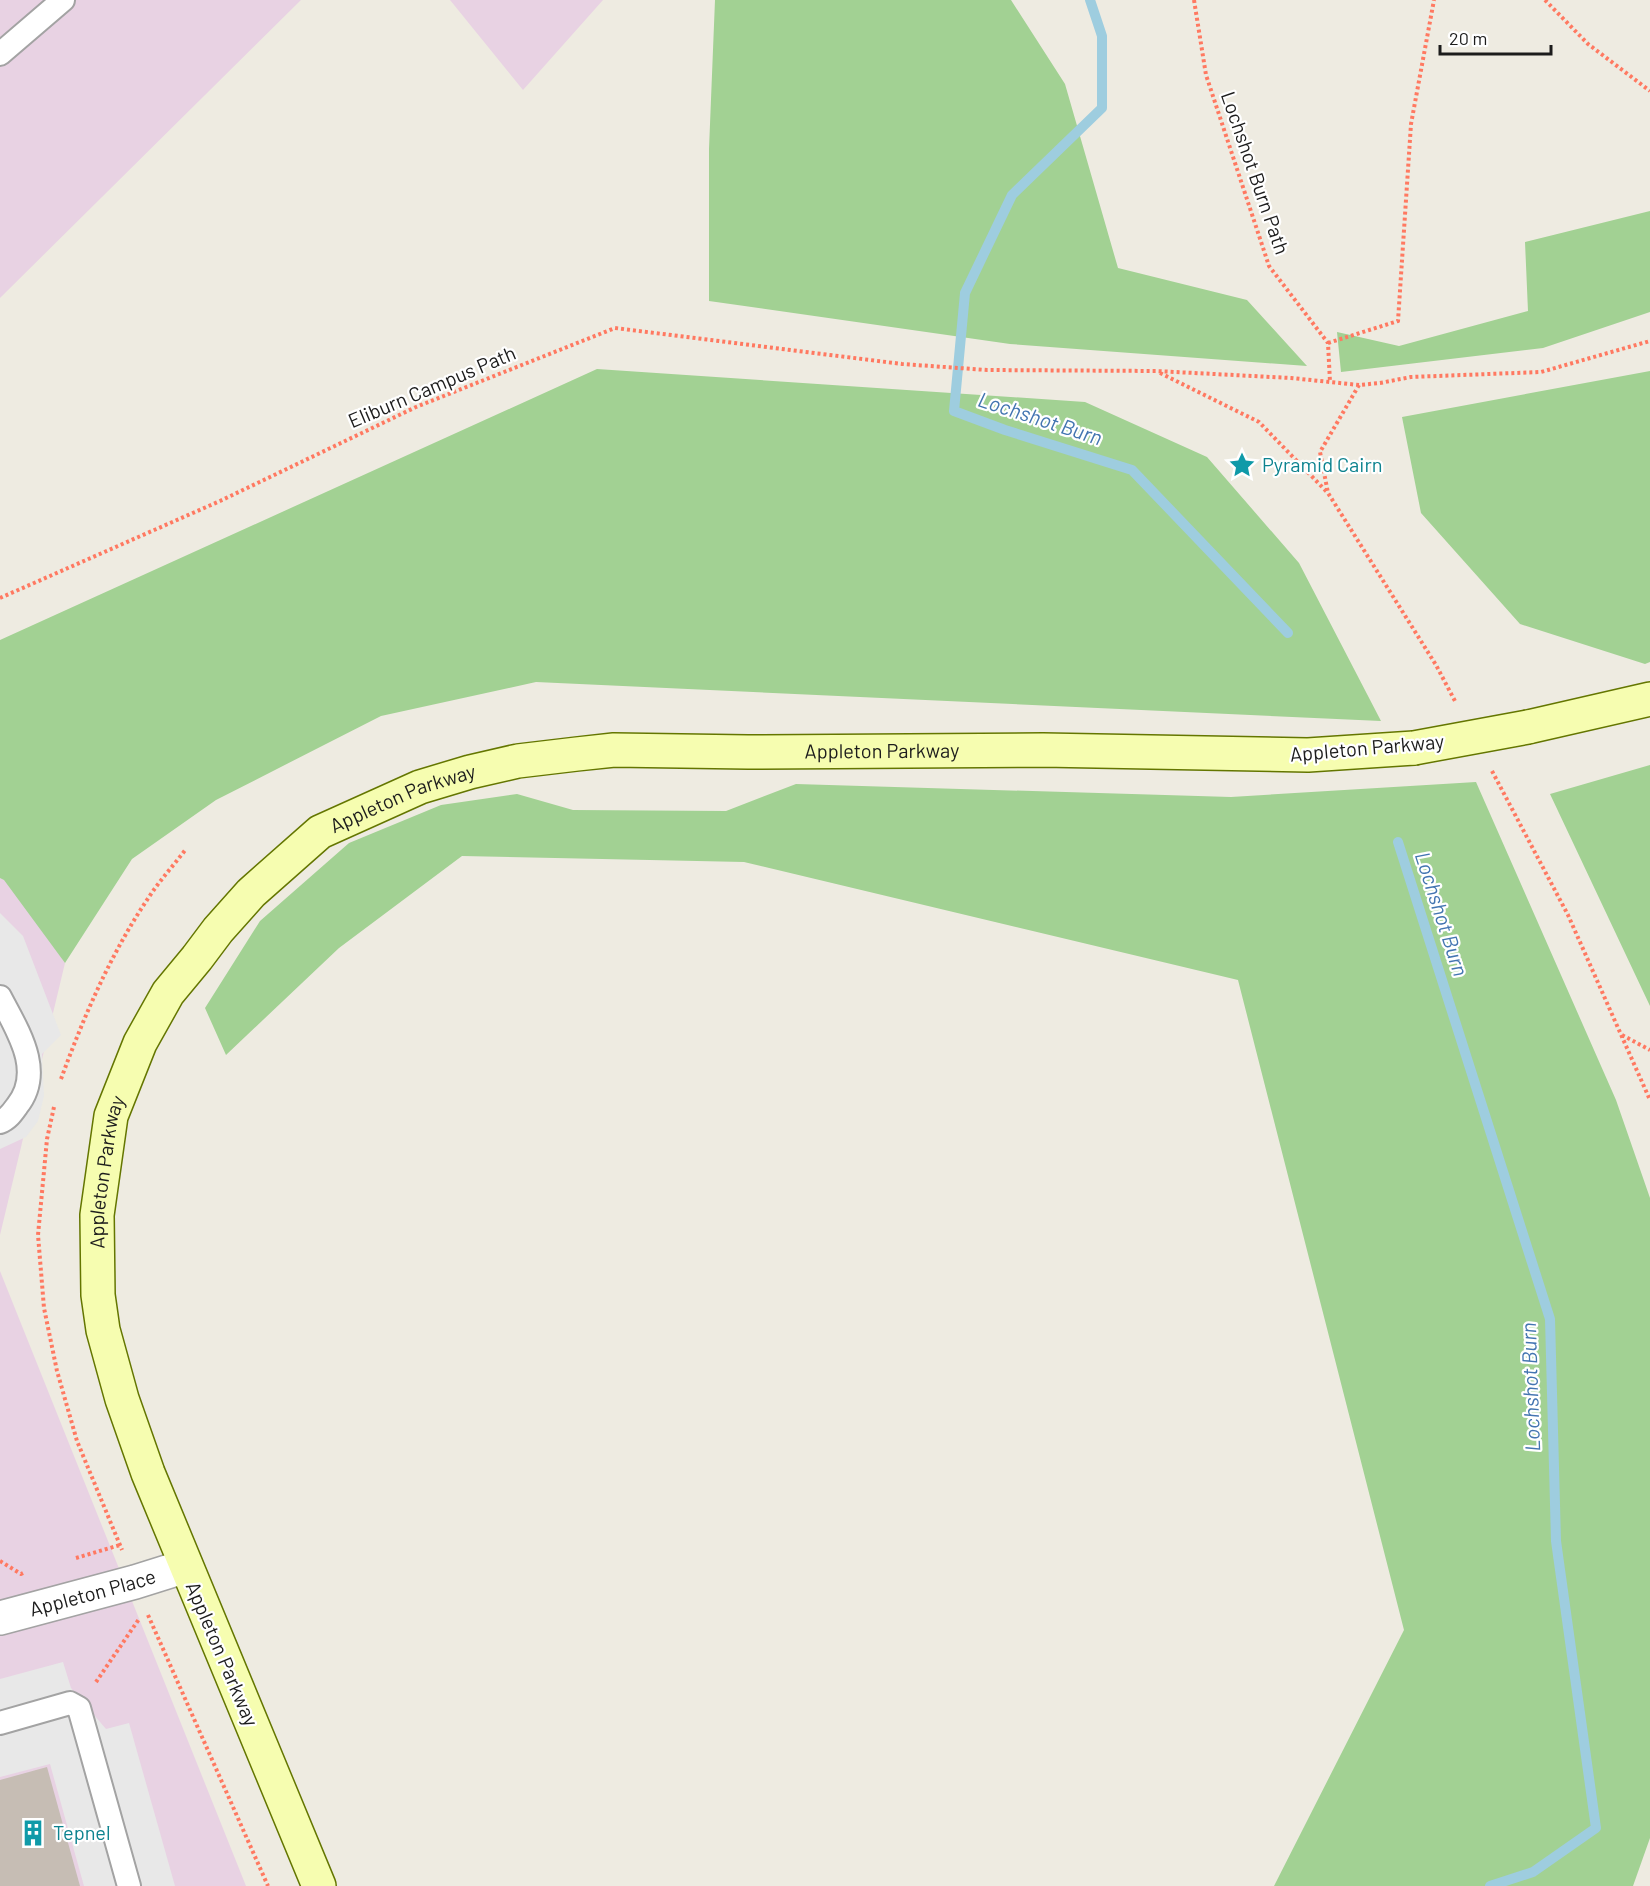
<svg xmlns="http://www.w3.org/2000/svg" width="1650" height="1886" font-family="Barlow,sans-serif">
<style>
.industrial{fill:#e8d2e3}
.forest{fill:#a2d193}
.parking{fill:#e8e8e8}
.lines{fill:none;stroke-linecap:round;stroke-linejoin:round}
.stream{stroke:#9ecddf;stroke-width:10}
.building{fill:#c6bdb4}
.lane-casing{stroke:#a3a3a3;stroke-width:26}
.street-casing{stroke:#a3a3a3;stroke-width:36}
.secondary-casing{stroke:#647600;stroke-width:36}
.path{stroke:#ff7961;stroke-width:4;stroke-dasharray:3 3;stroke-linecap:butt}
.lane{stroke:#fff;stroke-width:22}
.street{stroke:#fff;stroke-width:33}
.secondary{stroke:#f6fdb0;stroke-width:33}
.secondary-bridge-casing{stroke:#647600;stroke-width:36;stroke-linecap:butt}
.secondary-bridge{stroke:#f6fdb0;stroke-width:33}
.labels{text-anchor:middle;stroke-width:4.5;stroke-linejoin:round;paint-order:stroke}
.street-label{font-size:20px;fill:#1c1c1c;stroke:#fff}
.culture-label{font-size:20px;fill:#0d838f;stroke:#fff;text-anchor:start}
.water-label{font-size:21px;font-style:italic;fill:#4375b1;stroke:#fff}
</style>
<rect width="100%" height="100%" fill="#eeebe1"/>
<!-- industrial -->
<path class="industrial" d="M0,0H301L0,298Z
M450,0H603L523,90Z
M0,867L65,963L0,1235Z
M0,1271L246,1886H0Z"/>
<!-- forest -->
<path class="forest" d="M715,0H1011L1065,84L1118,268L1247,300L1307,366L1010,344L709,301V149Z
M1650,211V312L1543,348L1341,372L1337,332L1399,346L1528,311L1525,242Z
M597,369L1085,402L1207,457L1299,563L1381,721L536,682L381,716L216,800L132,859L65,963L4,880L0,878V640Z
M1650,371V662L1645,664L1520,624L1421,513L1402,417Z
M1650,765V1006L1550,794Z
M1476,782L1616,1100L1650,1198V1838L1633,1886H1274L1404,1630L1238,980L744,862L462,856L339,948L226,1055L205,1008L260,921L349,843L441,805L517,794L573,810L726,811L796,784L1231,797Z"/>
<!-- parking -->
<path class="parking" d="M0,913L23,936L61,1035L42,1054L44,1096L38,1121L26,1137L0,1149Z
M63,1662L71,1688L106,1729L129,1723L175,1886H84L50,1764L0,1777V1679Z"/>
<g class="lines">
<!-- stream -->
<path class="stream" d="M1090,0L1102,36V108L1012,195L965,293L954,411L1005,430L1132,470L1288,633
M1398,842L1550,1319L1556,1541L1596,1828L1533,1872L1490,1886"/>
</g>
<!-- building -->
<path class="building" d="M47,1767L80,1886H0V1780Z"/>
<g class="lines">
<!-- lane casing -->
<g class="lane-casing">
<path id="lane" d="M0,54L63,0
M0,997C17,1030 45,1071 17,1106C12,1113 8,1119 0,1122
M0,1723L70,1703L79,1708L129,1886"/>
</g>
<!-- street casing -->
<g class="street-casing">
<g id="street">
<path id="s1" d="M0,1618L135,1582L186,1566"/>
</g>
</g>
<!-- secondary casing -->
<g class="secondary-casing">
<g id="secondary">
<path d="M1528,727L1650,699"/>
<path id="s2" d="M319,1886L148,1473L122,1399L103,1330L98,1295L97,1215L111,1116L140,1043L168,993L197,958L218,930L251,893L320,832L420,787L470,772L518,761L577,754L614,750L748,752L1043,750L1308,755L1414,748"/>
</g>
</g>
<!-- path -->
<path class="path" d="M1194,0L1206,75L1269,266L1328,343L1330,382
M1545,0L1588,44L1650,91
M1328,343L1398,321L1411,124L1434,0
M1160,373L1259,422L1327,492
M1359,385L1320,452L1328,493L1436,665L1456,703
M0,598L220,501L416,407L615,328L902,364L987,370L1156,371L1291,378L1359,385L1380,383L1411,377L1541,372L1650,341
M1492,771L1568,915L1650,1100
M1622,1035L1650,1050
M61,1079C84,1016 111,953 149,897C160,880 174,865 186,849
M54,1107L47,1139L38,1235L44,1308L57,1371L77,1441L122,1550
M76,1558L120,1545
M0,1561L21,1574L23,1573
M148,1615L268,1886
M96,1682L139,1619"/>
<!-- lane -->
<use href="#lane" class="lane"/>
<!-- street -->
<use href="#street" class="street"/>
<!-- secondary -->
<use href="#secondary" class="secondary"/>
<!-- secondary-bridge casing -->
<g class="secondary-bridge-casing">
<path id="secondary-bridge" d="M1414,748L1528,727"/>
</g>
<!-- secondary-bridge -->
<use href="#secondary-bridge" class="secondary-bridge"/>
</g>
<!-- icons -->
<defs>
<g id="sight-bare" transform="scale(2.07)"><path d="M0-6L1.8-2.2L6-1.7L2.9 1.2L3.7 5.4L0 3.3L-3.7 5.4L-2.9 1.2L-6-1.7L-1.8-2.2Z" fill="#0f9aa8" stroke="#fff" stroke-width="2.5" paint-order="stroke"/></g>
<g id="building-bare" transform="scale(2.07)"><path d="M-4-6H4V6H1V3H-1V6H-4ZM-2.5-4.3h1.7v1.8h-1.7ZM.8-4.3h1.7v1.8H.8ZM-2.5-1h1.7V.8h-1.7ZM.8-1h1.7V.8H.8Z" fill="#0f9aa8" stroke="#fff" stroke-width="2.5" paint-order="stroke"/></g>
</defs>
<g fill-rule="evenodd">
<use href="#sight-bare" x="1242" y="465"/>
<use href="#building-bare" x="33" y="1833"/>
</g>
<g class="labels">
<!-- street labels -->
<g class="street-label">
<text transform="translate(1255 173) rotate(71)" y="7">Lochshot Burn Path</text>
<text transform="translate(432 387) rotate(-23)" y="7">Eliburn Campus Path</text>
<text transform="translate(1367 748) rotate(-5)" y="7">Appleton Parkway</text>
<text dy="7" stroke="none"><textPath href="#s2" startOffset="1746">Appleton Parkway</textPath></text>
<text dy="7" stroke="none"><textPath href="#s2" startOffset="1260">Appleton Parkway</textPath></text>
<text dy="7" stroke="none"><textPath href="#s2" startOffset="756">Appleton Parkway</textPath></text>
<text dy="7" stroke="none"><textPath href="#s1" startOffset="96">Appleton Place</textPath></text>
<text transform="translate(222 1654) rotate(67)" y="7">Appleton Parkway</text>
</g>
<!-- culture labels -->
<g class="culture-label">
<text x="1262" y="472">Pyramid Cairn</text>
<text x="53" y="1840">Tepnel</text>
</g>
<!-- water labels -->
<g class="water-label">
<text transform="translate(1040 419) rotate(18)" y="7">Lochshot Burn</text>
<text transform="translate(1441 914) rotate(72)" y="7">Lochshot Burn</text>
<text transform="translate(1531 1387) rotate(-92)" y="7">Lochshot Burn</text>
</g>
</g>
<!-- scale -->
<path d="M1440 45v9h111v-9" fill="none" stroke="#1c1c1c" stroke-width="3"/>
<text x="1449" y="45" font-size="18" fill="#1c1c1c" stroke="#ffffff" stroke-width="4.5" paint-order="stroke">20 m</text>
</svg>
